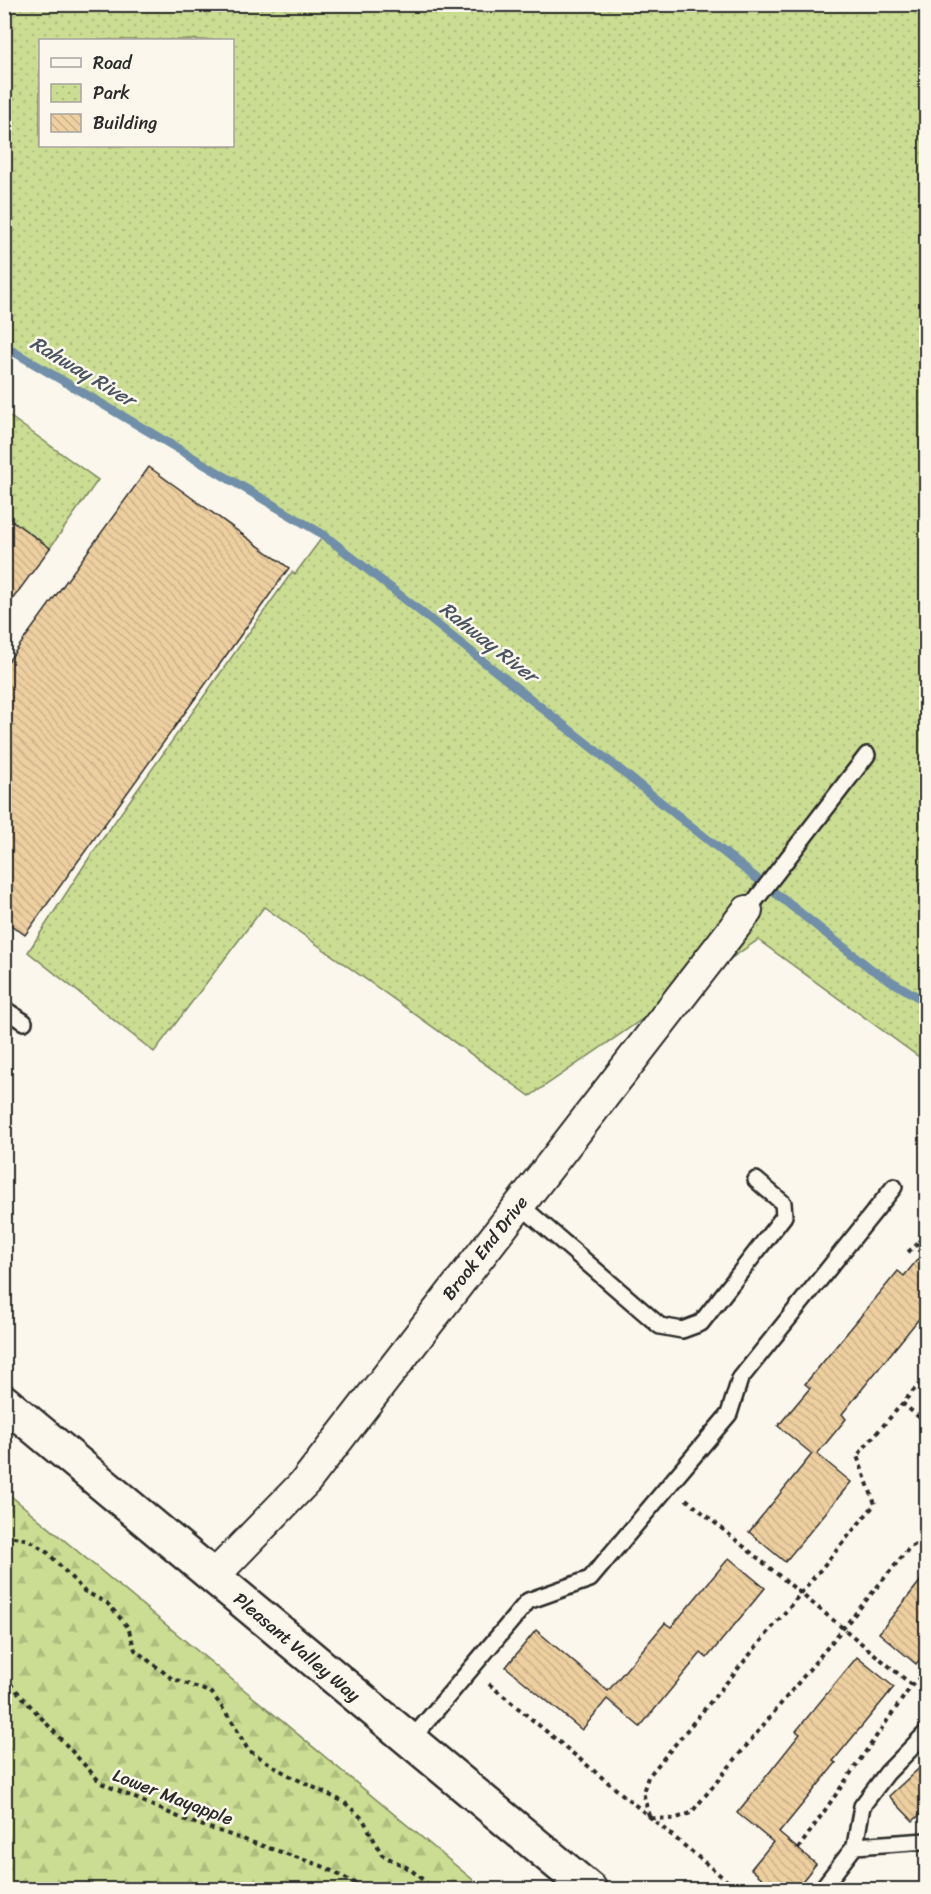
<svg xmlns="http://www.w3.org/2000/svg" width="931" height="1894" font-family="Sriracha,sans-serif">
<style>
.forest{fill:url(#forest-firs);stroke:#7a845e;stroke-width:1.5}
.park{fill:url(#park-dots);stroke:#7a845e;stroke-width:1.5;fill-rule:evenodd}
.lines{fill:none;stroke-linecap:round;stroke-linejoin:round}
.stream{stroke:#718fa9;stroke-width:9}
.building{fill:url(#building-back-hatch);stroke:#2b2b2b;stroke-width:1.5}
.service-casing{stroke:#2b2b2b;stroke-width:20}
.minor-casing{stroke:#2b2b2b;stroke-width:34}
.secondary-casing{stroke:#2b2b2b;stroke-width:38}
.path{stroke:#2b2b2b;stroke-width:4;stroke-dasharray:4.5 4.5;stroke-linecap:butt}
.service{stroke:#fbf7ec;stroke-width:15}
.minor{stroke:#fbf7ec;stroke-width:30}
.secondary{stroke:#fbf7ec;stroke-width:33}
.labels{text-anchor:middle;stroke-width:5;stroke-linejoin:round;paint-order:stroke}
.street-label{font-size:18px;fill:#2b2b2b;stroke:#fbf7ec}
.water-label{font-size:20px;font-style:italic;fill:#485460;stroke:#fbf7ec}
</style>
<defs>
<pattern id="forest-firs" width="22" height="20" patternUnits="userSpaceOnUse" patternTransform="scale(1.5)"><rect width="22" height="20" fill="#cadd92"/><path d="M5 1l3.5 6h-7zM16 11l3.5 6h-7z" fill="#aebe7e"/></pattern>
<pattern id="park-dots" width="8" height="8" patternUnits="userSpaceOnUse" patternTransform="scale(1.5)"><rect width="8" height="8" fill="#cadd92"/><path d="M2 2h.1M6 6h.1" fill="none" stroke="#aebe7e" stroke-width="1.8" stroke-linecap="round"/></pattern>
<pattern id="building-back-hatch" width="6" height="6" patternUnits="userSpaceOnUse" patternTransform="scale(1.5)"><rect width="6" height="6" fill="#eecfa0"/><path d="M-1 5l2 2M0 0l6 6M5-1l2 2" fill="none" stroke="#ccb28a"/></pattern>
</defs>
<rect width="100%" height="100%" fill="#fbf7ec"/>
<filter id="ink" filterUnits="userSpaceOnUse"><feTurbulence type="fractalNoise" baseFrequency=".0167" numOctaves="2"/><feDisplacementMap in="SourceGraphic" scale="12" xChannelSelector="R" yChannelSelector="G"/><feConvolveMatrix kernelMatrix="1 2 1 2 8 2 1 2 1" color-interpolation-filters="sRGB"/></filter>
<g filter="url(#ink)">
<!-- forest -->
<path class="forest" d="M5,1491L484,1889H5Z"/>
<!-- park -->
<path class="park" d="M5,5H926V1062L758,940L530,1096L264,907L154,1052L28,952L89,858L292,572L295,574L324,535L5,346ZM40,40H232V146H40Z
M5,413L98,480L50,548L5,515Z"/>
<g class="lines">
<!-- stream -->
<path class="stream" d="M4,346L324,535L871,969L926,1002"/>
</g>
<!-- building -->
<path class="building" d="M149,467L289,568L25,935L4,920V667Z
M4,515L50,548L4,611Z
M926,1249V1310L842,1414L846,1419L817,1454L851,1482L785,1562L749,1532L812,1454L778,1426L810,1388L805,1384L898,1271L904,1276Z
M729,1558L765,1588L707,1658L701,1653L640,1727L607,1699L582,1730L506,1667L536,1630L608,1691L665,1623L671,1627Z
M926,1574V1652L916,1664L879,1633Z
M857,1657L894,1687L833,1761L836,1763L779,1833L816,1864L795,1890H776L751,1869L773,1842L737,1813L800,1734L796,1731Z
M926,1762V1809L913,1821L889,1796Z"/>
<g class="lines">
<!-- service casing -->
<g class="service-casing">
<path id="service" d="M747,911L867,755
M4,1009L24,1022
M519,1204L660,1326L682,1330L701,1323L784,1216L783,1203L756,1180
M410,1741L528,1601L590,1579L729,1414L740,1379L894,1187
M855,1846L926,1841
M821,1890L855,1846L862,1806L887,1773L926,1733"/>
</g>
<!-- minor casing -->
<g class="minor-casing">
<path id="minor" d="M213,1577L306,1481L747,911"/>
</g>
<!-- secondary casing -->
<g class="secondary-casing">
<path id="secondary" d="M4,1402L590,1890"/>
</g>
<!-- path -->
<path class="path" d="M908,1252L926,1237
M902,1403L926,1423
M686,1499L912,1685
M4,1535L29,1540L48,1553L84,1591L107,1603L128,1627L135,1650L171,1678L212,1693L233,1723L248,1750L288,1775L344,1802L363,1819L382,1855L410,1869L435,1890
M4,1677L101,1783L183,1819L322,1866L368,1890
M489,1684L738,1890
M649,1816L643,1792L648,1777L875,1504L857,1456L926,1376
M651,1818L674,1819L691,1813L910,1547L926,1539
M798,1849L912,1685L926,1672"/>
<!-- service -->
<use href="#service" class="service"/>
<!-- minor -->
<use href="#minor" class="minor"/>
<!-- secondary -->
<use href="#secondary" class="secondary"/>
</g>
</g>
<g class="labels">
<!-- street labels -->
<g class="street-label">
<text transform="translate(485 1248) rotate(-52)" y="6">Brook End Drive</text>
<text transform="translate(297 1647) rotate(40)" y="6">Pleasant Valley Way</text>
<text transform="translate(173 1797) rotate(21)" y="6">Lower Mayapple</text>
</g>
<!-- water labels -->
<g class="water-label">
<text transform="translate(83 371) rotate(31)" y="7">Rahway River</text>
<text transform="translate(489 642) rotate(38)" y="7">Rahway River</text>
</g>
</g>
<!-- margin -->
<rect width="931" height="1894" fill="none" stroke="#fbf7ec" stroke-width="24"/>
<rect x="12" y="12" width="907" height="1870" fill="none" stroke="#2b2b2b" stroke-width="2" filter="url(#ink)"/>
<!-- legend -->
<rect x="39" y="39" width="195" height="108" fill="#fbf7ec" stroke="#a8a59f" stroke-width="1.5"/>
<rect x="51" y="58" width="30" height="9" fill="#fbf7ec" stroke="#a8a59f" stroke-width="1.5"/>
<text x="93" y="69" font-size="18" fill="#2b2b2b">Road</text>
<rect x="51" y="84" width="30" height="18" fill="url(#park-dots)" stroke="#a8a59f" stroke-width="1.5"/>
<text x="93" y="99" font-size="18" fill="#2b2b2b">Park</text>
<rect x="51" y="114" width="30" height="18" fill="url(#building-back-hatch)" stroke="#a8a59f" stroke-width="1.5"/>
<text x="93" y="129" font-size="18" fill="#2b2b2b">Building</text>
</svg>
